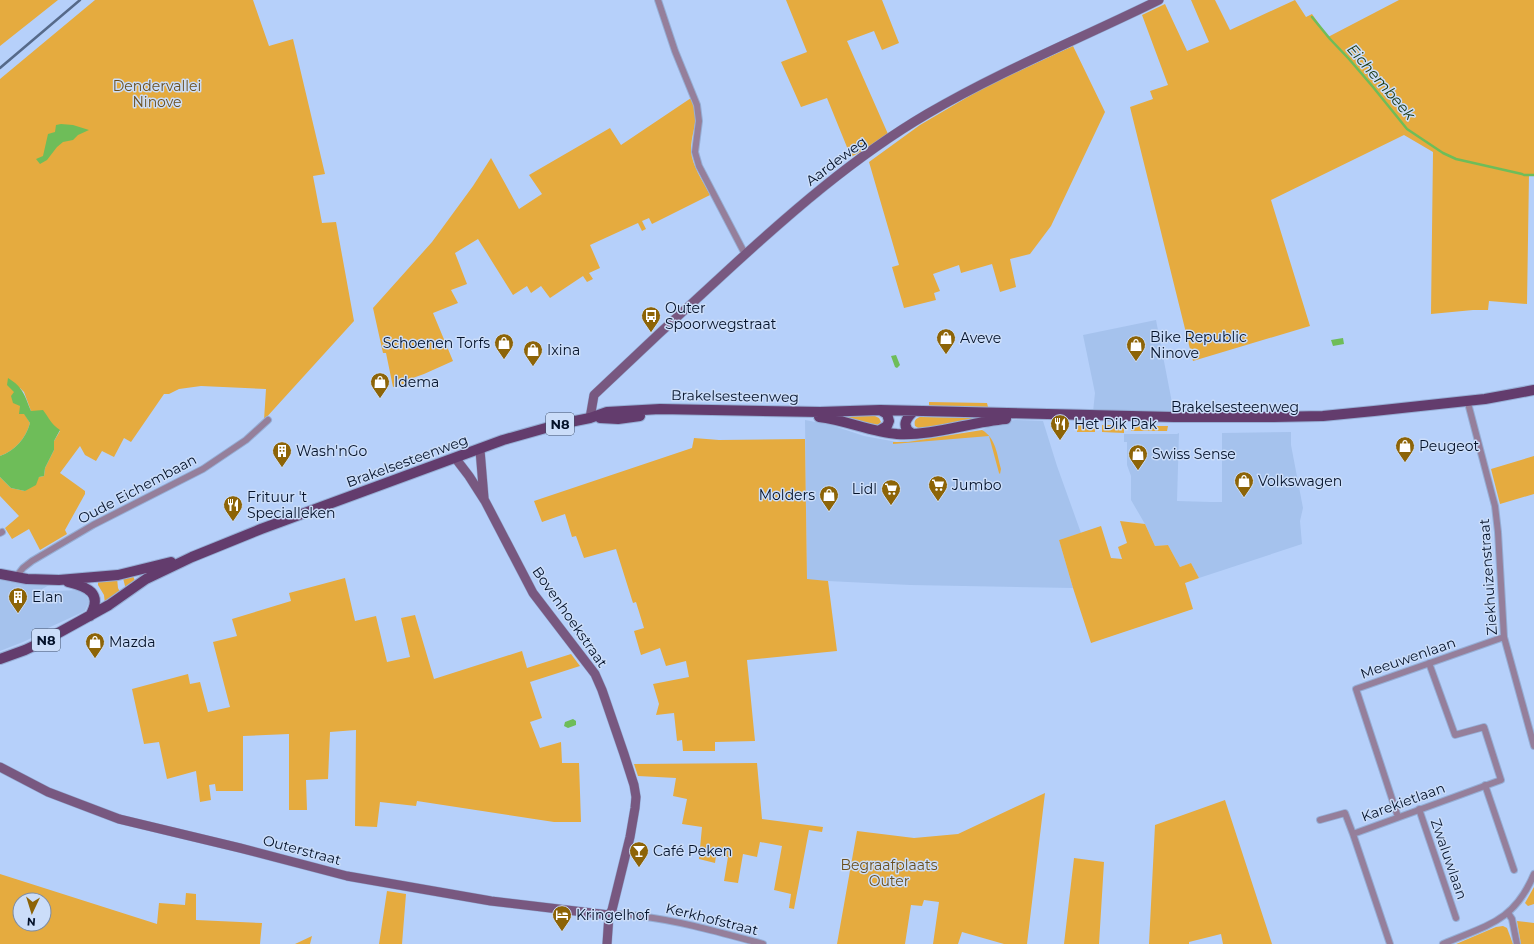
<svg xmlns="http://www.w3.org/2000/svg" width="1534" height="944" font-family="Montserrat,sans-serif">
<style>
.built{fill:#a5c2ed}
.green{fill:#e5ab3f;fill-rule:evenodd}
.water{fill:#6ebd59}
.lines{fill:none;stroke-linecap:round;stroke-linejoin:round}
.stream{stroke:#6ebd59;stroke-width:2.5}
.street-casing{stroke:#96aed5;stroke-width:8}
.secondary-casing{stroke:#96aed5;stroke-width:10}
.primary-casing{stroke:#96aed5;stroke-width:12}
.street{stroke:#957f9b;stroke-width:6}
.secondary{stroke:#785880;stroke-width:9}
.primary{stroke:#633c6d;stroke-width:10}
.rail{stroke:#566a8a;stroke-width:2.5}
.labels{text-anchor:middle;stroke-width:3;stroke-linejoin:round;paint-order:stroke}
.shield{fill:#cbddf9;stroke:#404f68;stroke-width:1}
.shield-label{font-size:13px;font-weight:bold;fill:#04122a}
.park-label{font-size:14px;fill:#6a4f1e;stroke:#cbddf9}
.street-label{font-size:14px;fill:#04122a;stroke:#cbddf9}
.poi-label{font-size:14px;fill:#04122a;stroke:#cbddf9;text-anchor:start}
.water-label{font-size:15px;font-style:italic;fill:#17360e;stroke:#cbddf9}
</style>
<rect width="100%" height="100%" fill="#b6d0fa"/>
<!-- built -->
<path class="built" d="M1156,320L1174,413L1093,412L1095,393L1083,335Z
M805,420L831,425L864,436L897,442L980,431L993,424L1015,420L1043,421L1057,466L1081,533L1059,540L1073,588L910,585L807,580Z
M1291,432V445L1303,508L1300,521L1302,544L1199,578L1191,563L1180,567L1168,545L1155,546L1145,524L1131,500V476L1127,465V442H1124V434H1177L1179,433L1177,501L1211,502H1222V433Z
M0,574L58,580L37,592L77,590L86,594L89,602L85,611L48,628V630L23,642L0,651Z"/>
<!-- green -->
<path class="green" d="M0,0H58L0,46Z
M95,0H253L269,46L293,39L325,174L313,176L322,223L336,222L354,321L264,420L266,389L201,386L179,389L169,394H164L131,442L124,438L114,457L102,451L96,461L85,455L80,446L60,473L85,491V494L65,530L67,534L40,550L29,529L12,539L5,528L19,516L0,496V477L11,488L25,491L39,477L44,476L45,468L54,450V441L60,431L50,423L48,418L31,411L24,392L20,388L14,392L20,406L30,423C26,438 15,451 0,456V79Z
M786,0H882L899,43L882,50L874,31L847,41L888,134L864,150L851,157L827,98L801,107L781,62L807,52Z
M1191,0H1215L1230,30L1295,0L1306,17L1312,14L1328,37L1399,0H1534V174H1529L1527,304L1489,301L1488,310H1473L1431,314L1433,152L1404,135L1271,200L1310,326L1193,361L1130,107L1153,99L1150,91L1168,85L1142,15L1165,4L1187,51L1209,42Z
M1073,46L1105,112L1051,226L1030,254L1010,259L1016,287L1000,292L992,264L961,273L959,265L933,274L940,291L934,293L936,300L904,308L892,267L899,265L869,162L920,125L988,85Z
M691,98C701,120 691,130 691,151C692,166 703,181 710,195L652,224L649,218L642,221L646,229L642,231L638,223L590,245L600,268L589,273L593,279L587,282L583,276L550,298L541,286L531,293L527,286L513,295L478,239L455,253L467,284L451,290L458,303L433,313L453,361L424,374L407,380V383L393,387L386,353H383L373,308L432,242L473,186L491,158L519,209L542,194L529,175L610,128L621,145Z
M929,402L987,403L988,407L929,406Z
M834,415H873L879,418L881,422L877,426L874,425Z
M920,417L981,418L920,429L915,426C914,421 915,419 920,417Z
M1095,424V432H1077V425Z
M1102,425H1124V433L1102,432Z
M1131,426H1168L1167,431H1131Z
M982,430C996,438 997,455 1001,469L1000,474L999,473L989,436L893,444V442H908Z
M694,438L719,440L805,439L807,579L828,581L837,651L747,660L755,741L715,742V751H683L682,740L677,741L674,713L656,715L659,704L653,684L689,677L686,661L666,666L660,648L641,655L634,631L644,628L636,602L633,603L616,549L584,558L576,536L572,537L565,514L542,522L534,501L692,448Z
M1534,456V494L1500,504L1491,469Z
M1120,521L1145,524L1155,546L1168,545L1180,567L1191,563L1199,578L1185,583L1193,609L1091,643L1073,588L1059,540L1101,526L1111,558L1122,559L1118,547L1127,543Z
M133,576L135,581L126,590L123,578Z
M117,578L118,588L121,594L105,604L104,595L98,585V581Z
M345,578L355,621L376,616L387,662L410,657L401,618L415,615L434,679L522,651L527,668L571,654L580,666L530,682L542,718L530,722L540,748L561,742L562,763H579L581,822H554L417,801L416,806L380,802L377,827L355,826L356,730L330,732L328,779L306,780L307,810H289V734L243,736V791H216L215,784L209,785L211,800L200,802L196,771L167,779L159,742L144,744L132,689L188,674L190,684L200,682L208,712L230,707L213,642L237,636L232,619L291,601L289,593Z
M757,763L762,819L823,827L822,832L809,830L794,909L789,908L791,894L774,890L782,846L760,842L757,857L743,854L738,883L724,881L728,857L716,856L715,863L699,859L702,827L682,824L687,799L673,796L676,778L638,776L634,764Z
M1045,793L1027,944H1004L962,932L958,944H933L939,902L924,900L922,906L911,905L905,944H837L857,831L914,838L958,834Z
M1225,800L1272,944H1223L1221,934L1189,942V944H1149L1155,825Z
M1074,858L1104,862L1099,944H1064Z
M0,874L157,924L159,903L185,905L186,893L196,894V920L262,923L260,944H0ZM20,900H44V924H20Z
M1534,887V904L1528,906L1525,903Z
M387,891L406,894L402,944H379Z
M1517,921L1534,923V944H1521Z
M1503,926L1507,928L1513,944H1456L1496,927Z
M312,936L310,944H295Z"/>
<!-- water -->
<path class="water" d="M61,124L73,125L89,130L78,135L73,140L63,142L57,147L47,160L40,164L36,159L43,156L48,134L55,132L56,125Z
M1343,338L1344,344L1333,346L1331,340Z
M896,355L900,365L897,368L895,367L891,356Z
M8,378C23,387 25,396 31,411L43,410C50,419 50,423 60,430L54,441V450L45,468L44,476L39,477L36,485L25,491L11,488L0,477V456C15,451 26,438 30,423L24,414H19L20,406L13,403L11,396L14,392L7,385Z
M573,719L576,721V725L568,728L564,726L565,722Z"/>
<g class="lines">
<!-- stream -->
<path class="stream" d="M1312,17L1330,39L1349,59L1373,87L1407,129L1443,153L1456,159L1522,174L1524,175H1534"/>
<!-- street casing -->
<g class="street-casing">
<path id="street" d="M658,0L675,51L697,105L699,121L695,152L699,166L745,254
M1469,407L1495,506L1498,532L1504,637L1534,746
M0,533L2,532
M16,577L23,568L32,561L93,525L203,469L246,440L268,420
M1485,785L1514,870
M1419,809L1456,918
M1398,817L1356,689L1504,637
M1320,820L1345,813L1353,834L1501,780L1484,727L1455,735L1429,663
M1353,834L1390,944
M1508,913L1512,919L1517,944
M609,915C619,913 629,915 639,916C681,921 722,933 763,944
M1443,944C1487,925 1514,922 1534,874"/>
</g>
<!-- secondary casing -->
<g class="secondary-casing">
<path id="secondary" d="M590,418L594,395C638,353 682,312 727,271C789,214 854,157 927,114C1002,70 1082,38 1159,0
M480,450L484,498
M456,459L469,476L485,501L533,593L595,674L602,690L624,754L634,785L636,797L635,808L630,837L612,910L609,915L607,944
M0,767L48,792L119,819L240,848L347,876L491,901L609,915"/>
</g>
<!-- primary casing -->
<g class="primary-casing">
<path id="primary" d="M819,417C846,420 871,432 897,434C934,436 970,422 1006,419
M600,418L618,419L640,416
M880,430L887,426L889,421L887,414L880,410
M911,433C901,426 906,418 914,411
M0,574L27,579L59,580L118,575L171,562
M68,582C88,587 103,593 90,616
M0,659L25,650L42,642L109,605L146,579L192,557L261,529L503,440L560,424L590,418L607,412L660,409L820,412L880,410L1174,417H1274L1323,416L1374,411L1485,399L1534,390"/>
</g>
<!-- street -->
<use href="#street" class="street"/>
<!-- secondary -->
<use href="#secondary" class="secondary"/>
<!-- primary -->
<use href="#primary" class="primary"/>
<!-- rail -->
<path class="rail" d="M0,68L80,0"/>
</g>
<!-- icons -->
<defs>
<g id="bus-pin" transform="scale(1)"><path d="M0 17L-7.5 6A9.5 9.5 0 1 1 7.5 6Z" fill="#8d6407" stroke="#cbddf9"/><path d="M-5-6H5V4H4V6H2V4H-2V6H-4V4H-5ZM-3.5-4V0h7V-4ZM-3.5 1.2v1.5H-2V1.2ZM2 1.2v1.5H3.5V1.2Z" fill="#fff"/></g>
<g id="shop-pin" transform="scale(1)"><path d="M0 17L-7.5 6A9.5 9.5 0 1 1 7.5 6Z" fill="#8d6407" stroke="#cbddf9"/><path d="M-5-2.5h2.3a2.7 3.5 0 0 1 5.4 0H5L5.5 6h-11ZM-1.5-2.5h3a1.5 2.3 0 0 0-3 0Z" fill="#fff"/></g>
<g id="restaurant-pin" transform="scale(1)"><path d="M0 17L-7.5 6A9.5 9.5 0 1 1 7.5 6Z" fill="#8d6407" stroke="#cbddf9"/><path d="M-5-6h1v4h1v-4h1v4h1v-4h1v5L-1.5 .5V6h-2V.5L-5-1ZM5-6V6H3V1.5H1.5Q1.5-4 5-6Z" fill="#fff"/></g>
<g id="building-pin" transform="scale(1)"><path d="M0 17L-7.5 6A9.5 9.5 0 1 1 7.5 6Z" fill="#8d6407" stroke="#cbddf9"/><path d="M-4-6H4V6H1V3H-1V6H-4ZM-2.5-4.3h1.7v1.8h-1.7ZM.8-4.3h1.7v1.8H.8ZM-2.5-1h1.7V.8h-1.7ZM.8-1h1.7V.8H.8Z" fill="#fff"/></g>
<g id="supermarket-pin" transform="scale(1)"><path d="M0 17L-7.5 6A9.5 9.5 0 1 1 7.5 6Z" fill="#8d6407" stroke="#cbddf9"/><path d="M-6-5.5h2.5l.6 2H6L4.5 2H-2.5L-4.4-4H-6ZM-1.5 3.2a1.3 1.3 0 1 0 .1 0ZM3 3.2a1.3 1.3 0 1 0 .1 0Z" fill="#fff"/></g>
<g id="bar-pin" transform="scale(1)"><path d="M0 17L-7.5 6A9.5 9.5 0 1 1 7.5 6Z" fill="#8d6407" stroke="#cbddf9"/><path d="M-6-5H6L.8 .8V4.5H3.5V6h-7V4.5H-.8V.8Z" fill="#fff"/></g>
<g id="hotel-pin" transform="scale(1)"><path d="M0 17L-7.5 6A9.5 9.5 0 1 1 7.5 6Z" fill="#8d6407" stroke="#cbddf9"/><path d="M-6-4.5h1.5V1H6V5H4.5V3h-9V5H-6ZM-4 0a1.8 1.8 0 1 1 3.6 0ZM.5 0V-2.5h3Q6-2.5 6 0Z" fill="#fff"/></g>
</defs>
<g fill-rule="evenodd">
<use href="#bus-pin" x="651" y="316"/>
<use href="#shop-pin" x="946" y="338"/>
<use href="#shop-pin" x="504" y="343"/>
<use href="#shop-pin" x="1136" y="345"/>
<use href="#shop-pin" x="533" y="350"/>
<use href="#shop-pin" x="380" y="382"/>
<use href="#restaurant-pin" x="1060" y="424"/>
<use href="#shop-pin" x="1405" y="446"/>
<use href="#building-pin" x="282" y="451"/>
<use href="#shop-pin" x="1138" y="454"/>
<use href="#shop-pin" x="1244" y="481"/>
<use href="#supermarket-pin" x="938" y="485"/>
<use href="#supermarket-pin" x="891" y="489"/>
<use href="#shop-pin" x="829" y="495"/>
<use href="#restaurant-pin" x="233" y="505"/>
<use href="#building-pin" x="18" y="597"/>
<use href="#shop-pin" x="95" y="642"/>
<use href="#bar-pin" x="639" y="851"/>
<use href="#hotel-pin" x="562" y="915"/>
</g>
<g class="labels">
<!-- shield labels -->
<g class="shield">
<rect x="546" y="413" width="28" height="22" rx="3"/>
<rect x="32" y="629" width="28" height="22" rx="3"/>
</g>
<g class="shield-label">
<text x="560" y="429">N8</text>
<text x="46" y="645">N8</text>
</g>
<!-- park labels -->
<g class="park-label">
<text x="157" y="91">Dendervallei<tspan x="157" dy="16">Ninove</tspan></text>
<text x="889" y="870">Begraafplaats<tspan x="889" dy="16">Outer</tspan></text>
</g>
<!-- street labels -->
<g class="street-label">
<text transform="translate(836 161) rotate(-37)" y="5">Aardeweg</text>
<text transform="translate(735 396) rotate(1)" y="5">Brakelsesteenweg</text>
<text x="1235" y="412">Brakelsesteenweg</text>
<text transform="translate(407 461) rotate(-20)" y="5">Brakelsesteenweg</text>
<text transform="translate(137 489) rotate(-28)" y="5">Oude Eichembaan</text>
<text transform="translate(1488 577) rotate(-94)" y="5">Ziekhuizenstraat</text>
<text transform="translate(570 617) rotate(55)" y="5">Bovenhoekstraat</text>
<text transform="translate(1408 658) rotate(-19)" y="5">Meeuwenlaan</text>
<text transform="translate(1403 802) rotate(-20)" y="5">Karekietlaan</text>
<text transform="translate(302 850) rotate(15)" y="5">Outerstraat</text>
<text transform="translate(1449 859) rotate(71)" y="5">Zwaluwlaan</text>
<text transform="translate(712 919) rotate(14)" y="5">Kerkhofstraat</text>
</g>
<!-- poi labels -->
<g class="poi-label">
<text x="665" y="313">Outer<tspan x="665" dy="16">Spoorwegstraat</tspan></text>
<text x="1150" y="342">Bike Republic<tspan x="1150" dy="16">Ninove</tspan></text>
<text x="960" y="343">Aveve</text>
<text x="490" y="348" text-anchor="end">Schoenen Torfs</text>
<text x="547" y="355">Ixina</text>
<text x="394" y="387">Idema</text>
<text x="1074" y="429">Het Dik Pak</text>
<text x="1419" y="451">Peugeot</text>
<text x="296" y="456">Wash'nGo</text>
<text x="1152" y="459">Swiss Sense</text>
<text x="1258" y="486">Volkswagen</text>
<text x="952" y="490">Jumbo</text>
<text x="877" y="494" text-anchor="end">Lidl</text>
<text x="815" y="500" text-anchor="end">Molders</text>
<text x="247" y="502">Frituur 't<tspan x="247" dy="16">Specialleken</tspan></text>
<text x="32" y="602">Elan</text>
<text x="109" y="647">Mazda</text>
<text x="653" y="856">Café Peken</text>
<text x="576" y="920">Kringelhof</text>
</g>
<!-- water labels -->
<g class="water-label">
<text transform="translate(1381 82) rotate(49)" y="5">Eichembeek</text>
</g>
</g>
<!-- north arrow -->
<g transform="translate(32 912) rotate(184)"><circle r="19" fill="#cbddf9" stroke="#7b8ca6"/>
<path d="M0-3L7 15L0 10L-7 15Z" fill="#8d6407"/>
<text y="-6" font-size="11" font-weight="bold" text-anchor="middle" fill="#04122a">N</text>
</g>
</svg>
